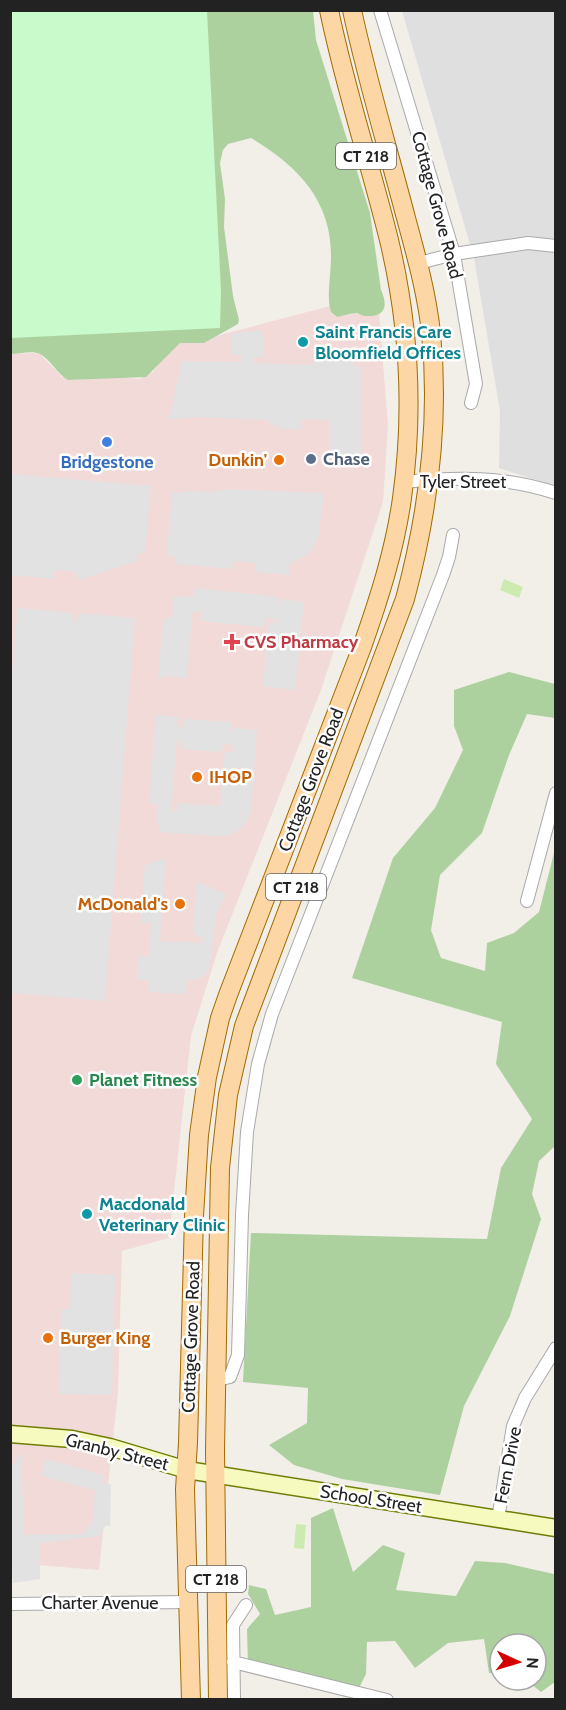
<svg xmlns="http://www.w3.org/2000/svg" width="566" height="1710" font-family="Cabin,sans-serif">
<style>
.residential{fill:#e0dfdf}
.commercial{fill:#f2dad9}
.grass{fill:#cdebb0}
.forest{fill:#add19e}
.park{fill:#c8facc}
.parking{fill:#e2e2e2;fill-rule:evenodd}
.lines{fill:none;stroke-linecap:round;stroke-linejoin:round}
.street-casing{stroke:#a9a9a9;stroke-width:14}
.secondary-casing{stroke:#707d05;stroke-width:19}
.primary-casing{stroke:#a06b00;stroke-width:20}
.street{stroke:#fff;stroke-width:12}
.secondary{stroke:#f7fabf;stroke-width:16}
.primary{stroke:#fcd6a4;stroke-width:18}
.culture-dot{fill:#0f9aa8;stroke:#fff;stroke-width:2}
.shop-dot{fill:#3f7fe0;stroke:#fff;stroke-width:2}
.service-dot{fill:#5c6f8a;stroke:#fff;stroke-width:2}
.food-dot{fill:#e8710a;stroke:#fff;stroke-width:2}
.health-dot{fill:#e0444e;stroke:#fff;stroke-width:2}
.leisure-dot{fill:#2e9e5b;stroke:#fff;stroke-width:2}
.labels{text-anchor:middle;stroke-width:5;stroke-linejoin:round;paint-order:stroke}
.shield{fill:#fff;stroke:#646464;stroke-width:1.5}
.shield-label{font-size:16px;font-weight:bold;fill:#222}
.street-label{font-size:18px;fill:#222;stroke:#fff}
.culture-label{font-size:18px;font-weight:bold;fill:#0d838f;stroke:#fff;text-anchor:start}
.service-label{font-size:18px;font-weight:bold;fill:#4e5e75;stroke:#fff;text-anchor:start}
.food-label{font-size:18px;font-weight:bold;fill:#c56008;stroke:#fff;text-anchor:end}
.shop-label{font-size:18px;font-weight:bold;fill:#366cbe;stroke:#fff}
.health-label{font-size:18px;font-weight:bold;fill:#be3a42;stroke:#fff;text-anchor:start}
.leisure-label{font-size:18px;font-weight:bold;fill:#27864d;stroke:#fff;text-anchor:start}
</style>
<rect width="100%" height="100%" fill="#f2efe9"/>
<!-- residential -->
<path class="residential" d="M402,11H555V486L499,468L500,411L474,258Z"/>
<!-- commercial -->
<path class="commercial" d="M330,306L331,312L337,317L356,313L367,316L379,313L388,425L383,502L321,690L217,953L191,1036L169,1238L122,1251L118,1392L99,1570L11,1563V354L33,353L40,354L62,377L68,380L115,377L139,379L153,372L162,359L180,343H204L216,336Z"/>
<!-- grass -->
<path class="grass" d="M504,579L523,587L519,598L500,590Z
M296,1524L306,1525L304,1549L294,1548Z"/>
<!-- forest -->
<path class="forest" d="M11,11H313L316,40L370,213L381,290C388,305 386,317 366,316C363,316 360,314 357,313C351,313 343,316 337,317L331,312C326,295 331,276 331,258C332,200 297,166 251,138L228,144L223,150L220,163L225,199L224,227L233,296L239,320L238,324L204,343H180L146,377L68,380C57,374 51,360 40,354C32,350 19,354 11,354Z
M509,672L555,684V718L527,714L509,755L482,833L440,875L431,930L441,958L485,971L487,943L514,933L539,912L555,849V1146L539,1161L532,1194L541,1219L510,1316L464,1406L440,1495L342,1479L294,1465L269,1445L307,1423L308,1388L243,1382L251,1233L487,1239L501,1168L532,1119L496,1064L502,1022L352,978L393,858L435,808L463,750L454,726V690Z
M333,1508L353,1572L383,1545L405,1553L396,1590L456,1596L475,1561L505,1563L554,1574L555,1682L541,1692L526,1680H536V1644H500V1674L489,1673L484,1639L448,1643L415,1668L395,1641L367,1642L366,1674L357,1692L248,1666L247,1629L260,1614L248,1594L249,1585L266,1589L275,1615L311,1607V1518Z"/>
<!-- park -->
<path class="park" d="M10,11H207L221,291L220,328L11,338Z"/>
<!-- parking -->
<path class="parking" d="M262,330L264,356L254,358L253,360L255,363L311,365L313,363L314,356L352,357L354,366L362,367L361,459L329,457L330,420L302,419V430L277,428V425H270V420L197,417L169,419L182,361L241,362L242,361V355H233L231,334Z
M11,474L151,486L145,553H137V561L79,580L76,572L57,570L54,572V579L11,575Z
M227,489L324,493L318,540L309,553L290,564L289,575L257,572L255,563L236,561L233,562L232,569L175,564V557L167,555L172,493L193,491L212,492Z
M195,588L278,597L279,606L281,599L304,602L295,690L263,686L269,622L277,623L279,620L266,618L264,627L201,621V612L198,610L192,614L187,678L166,676L158,680L163,620L172,616L174,596L194,597Z
M18,608L73,613V621L76,622L78,621L79,613L135,618L105,1001L11,993L10,697Z
M156,715L179,717L177,724L181,728L183,727L184,719L231,722V729L232,732L236,728L257,730L251,811L246,823L236,832L230,835L216,836L159,832V825L156,823L158,805L149,803ZM177,740L181,741V749L222,752L223,744L234,745L233,752H225L220,806L178,803L177,810L174,812L171,810Z
M166,858L160,941L202,943V938L193,933L196,886L198,882L226,894L216,915L209,971L203,976L195,980H187L186,994L148,992L149,982L147,980H137L139,956L149,957L151,922L143,924L141,919L145,865Z
M71,1273L115,1275L112,1395L59,1394L61,1310L69,1309L70,1307Z
M21,1453L24,1535L83,1534L93,1520L95,1490L41,1476L46,1459L103,1475L102,1481L105,1484H111L110,1526H105L99,1536L40,1543V1579L13,1583L10,1543L11,1468Z"/>
<g class="lines">
<!-- street casing -->
<g class="street-casing">
<path id="street" d="M380,10L454,254L476,384L471,403
M419,263L454,254L528,243L556,246
M404,482C457,477 505,476 556,493
M527,901L556,793
M217,1380L230,1377L238,1355L242,1215L247,1132L258,1064L272,1014L443,575L449,557L453,535
M498,1519L513,1426L525,1398L556,1348
M10,1604L189,1602
M233,1662L387,1700
M234,1700L233,1625L246,1605"/>
</g>
<!-- secondary casing -->
<g class="secondary-casing">
<path id="secondary" d="M10,1434L72,1439L110,1447L187,1470L556,1528"/>
</g>
<!-- primary casing -->
<g class="primary-casing">
<path id="primary" d="M191,1700L185,1489L188,1443L194,1216L199,1135L207,1077L220,1018L228,995L362,647C379,599 395,549 402,498C414,412 409,324 389,240C370,163 345,88 329,10
M218,1700L215,1451L220,1168L228,1095L244,1026L405,599C428,513 440,422 431,333C427,294 416,255 406,218C388,149 367,80 352,10"/>
</g>
<!-- street -->
<use href="#street" class="street"/>
<!-- secondary -->
<use href="#secondary" class="secondary"/>
<!-- primary -->
<use href="#primary" class="primary"/>
</g>
<!-- markers -->
<g class="culture-dot">
<circle cx="303" cy="342" r="6"/>
<circle cx="87" cy="1214" r="6"/>
</g>
<circle class="shop-dot" cx="107" cy="442" r="6"/>
<circle class="service-dot" cx="311" cy="459" r="6"/>
<g class="food-dot">
<circle cx="279" cy="460" r="6"/>
<circle cx="197" cy="777" r="6"/>
<circle cx="180" cy="904" r="6"/>
<circle cx="48" cy="1338" r="6"/>
</g>
<path class="health-dot" d="M229 633h6v6h6v6h-6v6h-6v-6h-6v-6h6z"/>
<circle class="leisure-dot" cx="77" cy="1080" r="6"/>
<g class="labels">
<!-- shield labels -->
<g class="shield">
<rect x="336" y="143" width="60" height="26" rx="4.5"/>
<rect x="266" y="874" width="60" height="26" rx="4.5"/>
<rect x="186" y="1566" width="60" height="26" rx="4.5"/>
</g>
<g class="shield-label">
<text x="366" y="162">CT 218</text>
<text x="296" y="893">CT 218</text>
<text x="216" y="1585">CT 218</text>
</g>
<!-- street labels -->
<g class="street-label">
<text transform="translate(437 205) rotate(75)" y="6">Cottage Grove Road</text>
<text x="463" y="488">Tyler Street</text>
<text transform="translate(311 780) rotate(-69)" y="6">Cottage Grove Road</text>
<text transform="translate(191 1337) rotate(-88)" y="6">Cottage Grove Road</text>
<text transform="translate(117 1452) rotate(14)" y="6">Granby Street</text>
<text transform="translate(508 1465) rotate(-79)" y="6">Fern Drive</text>
<text transform="translate(371 1499) rotate(9)" y="6">School Street</text>
<text x="100" y="1609">Charter Avenue</text>
</g>
<!-- culture labels -->
<g class="culture-label">
<text x="315" y="338">Saint Francis Care<tspan x="315" dy="21">Bloomfield Offices</tspan></text>
<text x="99" y="1210">Macdonald<tspan x="99" dy="21">Veterinary Clinic</tspan></text>
</g>
<!-- service labels -->
<g class="service-label">
<text x="323" y="465">Chase</text>
</g>
<!-- food labels -->
<g class="food-label">
<text x="267" y="466">Dunkin'</text>
<text x="209" y="783" text-anchor="start">IHOP</text>
<text x="168" y="910">McDonald's</text>
<text x="60" y="1344" text-anchor="start">Burger King</text>
</g>
<!-- shop labels -->
<g class="shop-label">
<text x="107" y="468">Bridgestone</text>
</g>
<!-- health labels -->
<g class="health-label">
<text x="244" y="648">CVS Pharmacy</text>
</g>
<!-- leisure labels -->
<g class="leisure-label">
<text x="89" y="1086">Planet Fitness</text>
</g>
</g>
<!-- border -->
<rect width="566" height="1710" fill="none" stroke="#222222" stroke-width="24"/>
<!-- north arrow -->
<g transform="translate(518 1662) rotate(94)"><circle r="28" fill="#ffffff" stroke="#a7a7a7" stroke-width="1.5"/>
<path d="M0-4.5L10 22L0 15L-10 22Z" fill="#d40000"/>
<text y="-9" font-size="16" font-weight="bold" text-anchor="middle" fill="#222222">N</text>
</g>
</svg>
